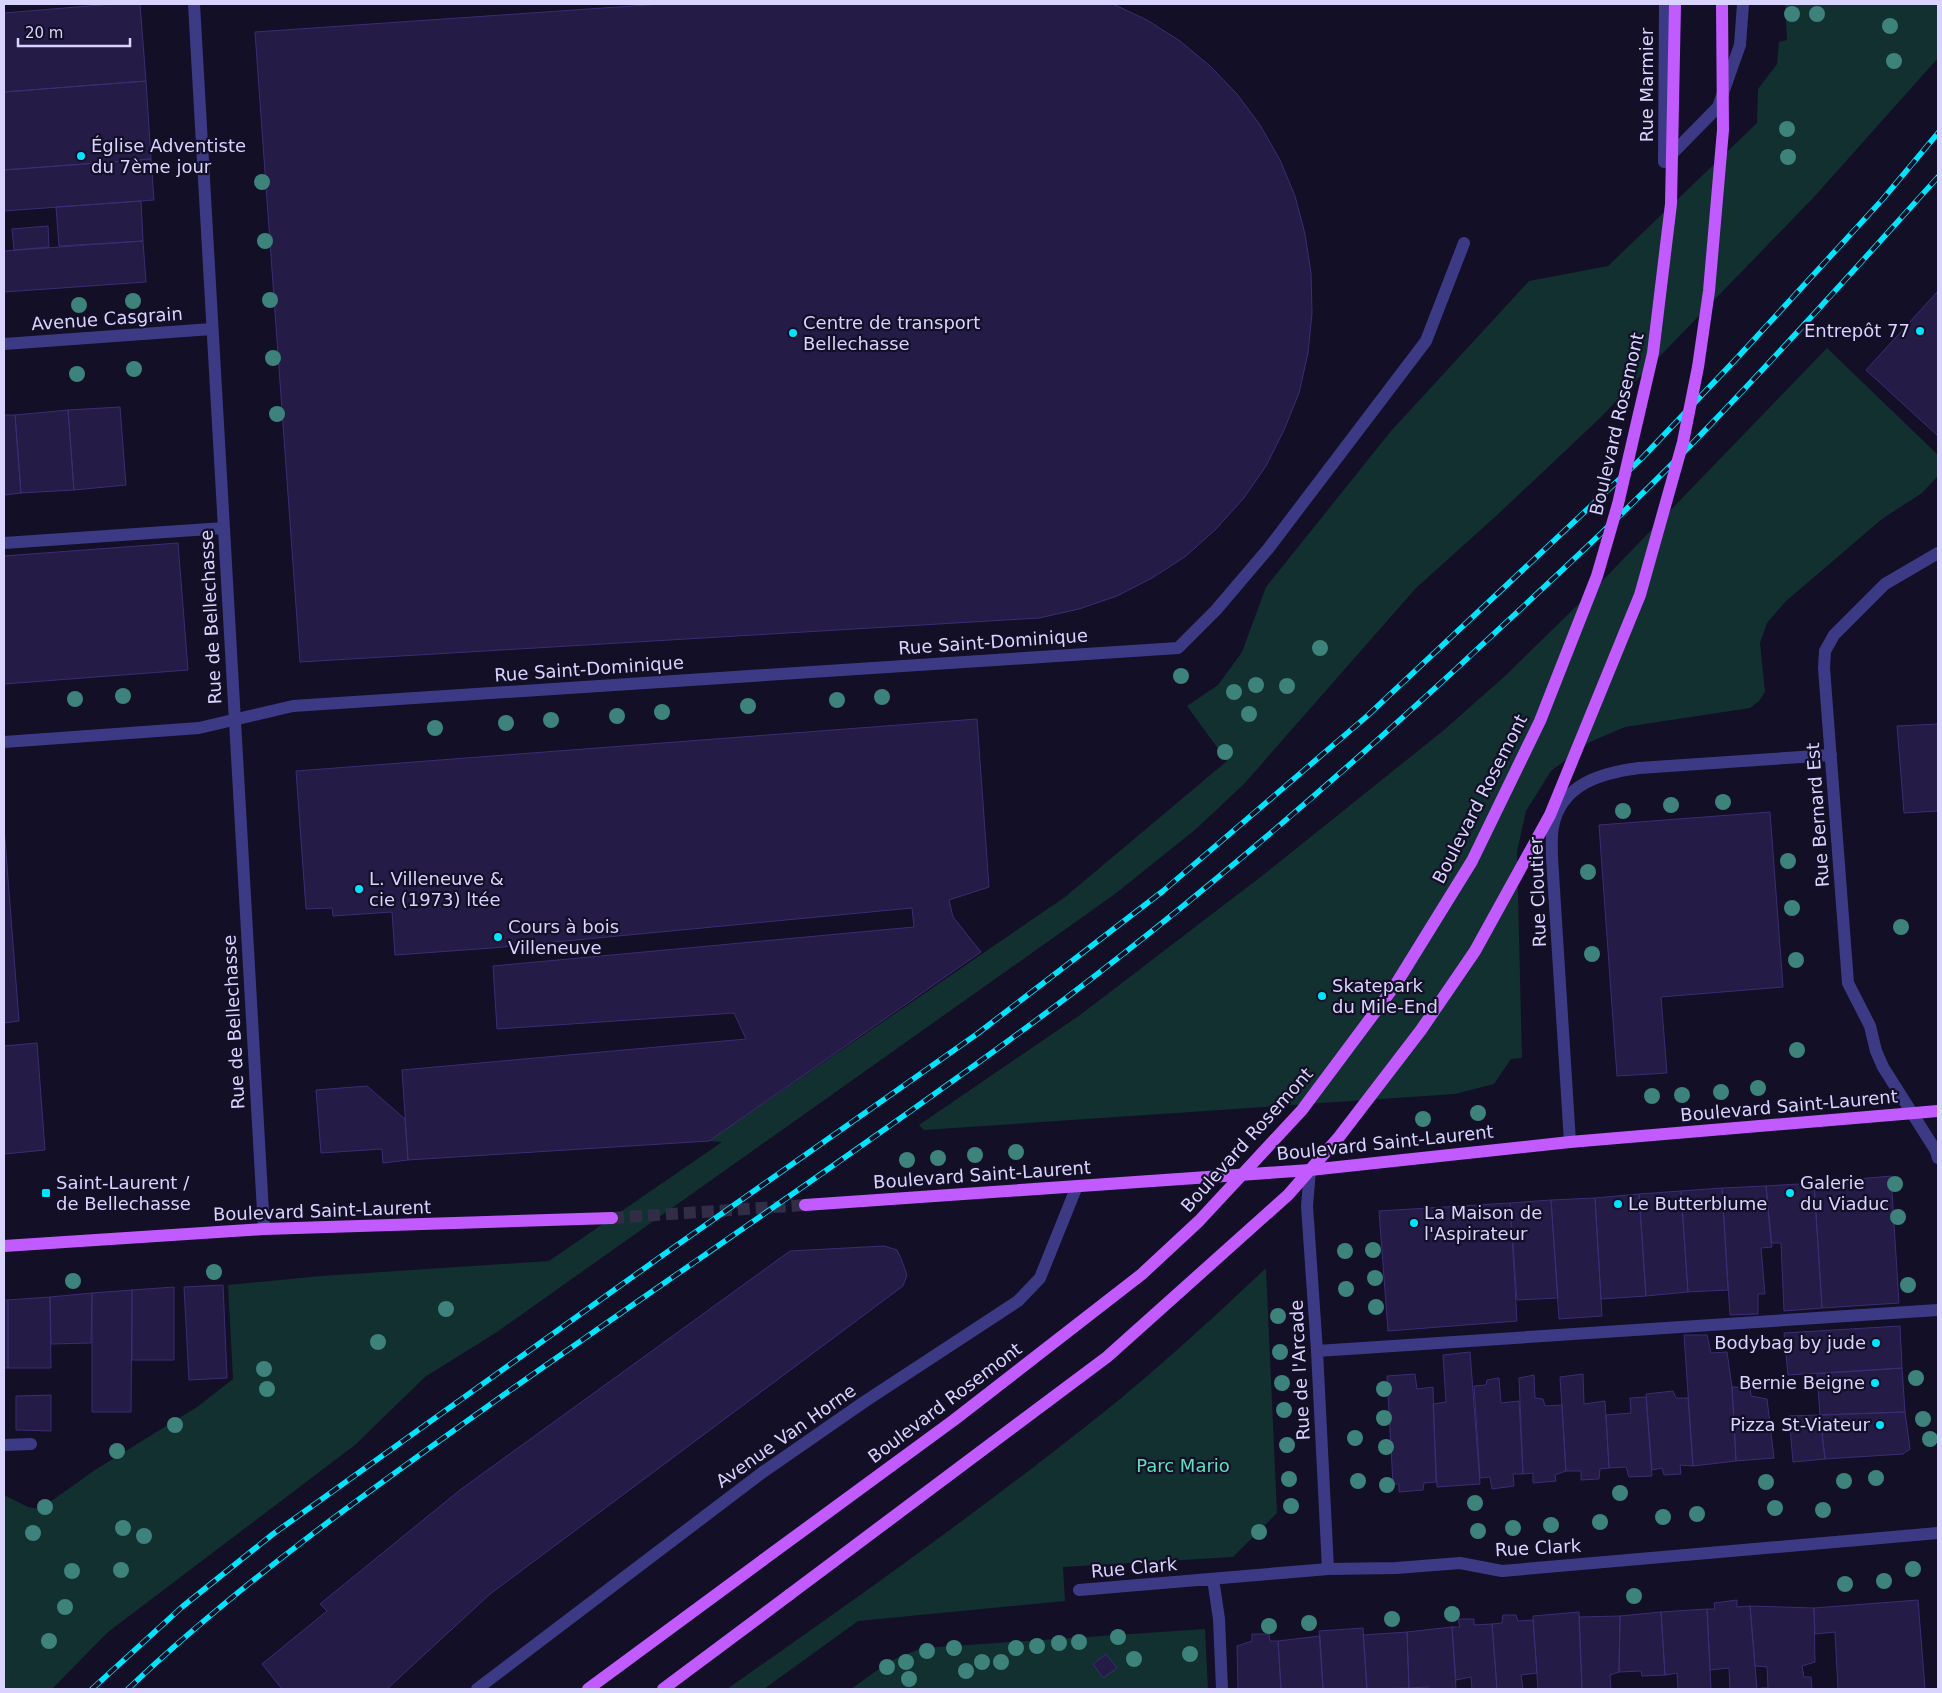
<svg xmlns="http://www.w3.org/2000/svg" width="1942" height="1693" font-family="'DejaVu Sans',sans-serif">
<style>
.green{fill:#12302f}
.building{fill:#241b47;stroke:#3b2d73}
.lines{fill:none;stroke-linecap:round;stroke-linejoin:round}
.major-tunnel{stroke:#312d47;stroke-width:12;stroke-dasharray:12 6;stroke-linecap:butt}
.minor{stroke:#3d3a85;stroke-width:12}
.major{stroke:#c25bff;stroke-width:12}
.rail-casing{stroke:#00e5ff;stroke-width:5.5}
.rail{stroke:#130f26;stroke-width:4;stroke-dasharray:11;stroke-linecap:butt}
.major-bridge{stroke:#c25bff;stroke-width:12}
.tree{fill:#3d827b}
.poi-dot{fill:#00e5ff;stroke:#130f26;stroke-width:2}
.labels{text-anchor:middle;stroke-width:4.5;stroke-linejoin:round;paint-order:stroke}
.street-label{font-size:18px;fill:#d9d4ff;stroke:#130f26}
.poi-label{font-size:18px;fill:#d9d4ff;stroke:#130f26;text-anchor:start}
.park-label{font-size:18px;fill:#5fe0c0;stroke:#130f26}
</style>
<rect width="100%" height="100%" fill="#130f26"/>
<!-- green -->
<path class="green" d="M1785,4H1938V58L1814,197L1599,419L1496,516L1416,588L1244,784L1196,829L1115,894L497,1332L425,1377L355,1445L108,1632L52,1689H4V1495L28,1507L40,1509L95,1470L197,1407L233,1379L228,1285L321,1276L549,1261L722,1142L709,1141L1065,897L1227,761L1187,706L1218,685L1242,652L1266,587L1391,431L1529,281L1608,266L1757,123L1758,89L1777,64L1779,42L1787,40Z
M1827,348L1938,455V476L1922,493L1882,519L1785,602L1767,623L1760,643L1765,692L1759,701L1750,708L1625,727L1590,742L1551,771L1526,811L1517,852L1522,1058L1511,1059L1494,1084L1455,1094L924,1130L919,1125L1080,1015L1267,872L1444,730L1505,676L1606,577Z
M1266,1268L1277,1513L1233,1557L1063,1567L1065,1601L858,1621L764,1689H727C853,1601 978,1512 1099,1416C1157,1370 1212,1319 1266,1268Z
M1205,1629L1208,1689H851L890,1661L922,1648Z"/>
<!-- building -->
<path class="building" d="M113,4H140L146,81L4,92V13Z
M661,4H1113L1147,20L1180,41L1210,66L1237,94L1260,125L1280,160L1295,196L1305,234L1311,273L1312,313L1308,353L1299,393L1284,430L1266,466L1243,499L1216,529L1186,556L1152,578L1117,596L1079,609L1039,618L300,662L255,32Z
M146,81L151,159L4,170V92Z
M151,159L154,200L4,211V170Z
M141,201L143,241L59,246L56,207Z
M48,226L49,247L14,250L12,229Z
M143,241L146,282L4,292V251Z
M1938,291V436L1866,370Z
M120,407L126,485L74,490L68,410Z
M68,410L74,490L21,493L15,415Z
M4,415H15L21,493L4,495Z
M178,543L188,670L4,684V556Z
M977,719L989,887L949,900L953,917L981,952L709,1141L408,1160L402,1070L746,1039L734,1013L497,1029L493,966L914,927L912,908L492,948L395,955L392,912L333,916L332,908L306,909L296,771Z
M1938,724V811L1904,813L1897,726Z
M1770,812L1783,987L1661,997L1667,1073L1617,1076L1599,825Z
M4,827L19,1021L4,1023Z
M37,1043L45,1150L4,1154V1046Z
M367,1086L405,1119L408,1160L383,1163L382,1149L321,1153L316,1090Z
M1891,1176L1899,1303L1822,1308L1814,1183Z
M1814,1183L1822,1308L1784,1311L1781,1243H1771L1766,1186Z
M1766,1186L1772,1247L1761,1248L1765,1294H1758V1314L1730,1315L1722,1188Z
M1722,1188L1728,1290L1688,1292L1681,1191Z
M1681,1191L1688,1292L1646,1296L1639,1194Z
M1639,1194L1646,1296L1601,1299L1595,1198Z
M1595,1198L1602,1316L1559,1319L1551,1200Z
M1551,1200L1558,1298L1517,1300L1510,1203Z
M1510,1203L1517,1321L1388,1331L1379,1211Z
M884,1246L897,1250L902,1261L907,1275L903,1286L490,1594L387,1689H282L262,1664L327,1611L320,1604L460,1490L790,1251Z
M223,1285L227,1378L189,1380L184,1287Z
M174,1287V1360H132V1290Z
M132,1290L131,1412H92V1293Z
M92,1293L91,1343L51,1344L50,1297Z
M50,1297L51,1368H8V1300Z
M4,1300H8V1368H4Z
M1900,1326L1902,1368L1788,1375L1784,1333Z
M1684,1335H1707L1711,1353L1727,1352L1732,1387L1736,1461L1693,1466Z
M1470,1352L1480,1484L1437,1487L1433,1404L1446,1402L1443,1355Z
M1902,1368L1905,1412L1820,1415L1817,1374Z
M1415,1374L1417,1389L1433,1387L1436,1482L1424,1483L1423,1490L1399,1492V1484H1393L1387,1376Z
M1583,1374L1584,1404L1605,1401L1609,1468L1600,1469L1599,1479L1581,1480V1471H1566L1560,1377Z
M1534,1375L1535,1398L1543,1399L1545,1406L1562,1405L1566,1471L1555,1475L1556,1481L1533,1483V1473L1523,1474L1519,1378Z
M1499,1378L1501,1403L1519,1401L1523,1474H1513L1514,1486L1492,1489L1490,1477L1480,1478L1474,1386L1486,1385L1487,1380Z
M1732,1387H1750L1751,1396L1767,1399L1774,1458L1736,1461Z
M1673,1391L1676,1398H1688L1693,1466L1680,1465L1681,1474L1664,1475L1662,1468L1652,1470L1646,1394Z
M51,1395V1431L16,1430V1396Z
M1646,1397L1652,1476L1629,1477L1626,1467L1609,1468L1606,1415L1631,1413L1630,1398Z
M1905,1412L1910,1449L1903,1454L1825,1459L1820,1415Z
M1820,1415L1825,1459L1793,1462L1789,1416Z
M1737,1600V1607L1750,1606L1757,1689H1730L1729,1668L1710,1670L1707,1609H1715L1714,1603Z
M1918,1600L1925,1689H1838L1835,1632L1815,1634L1814,1608Z
M1750,1606L1814,1608L1815,1662L1802,1666L1804,1677H1811L1812,1689H1761V1688H1768L1767,1667L1755,1666Z
M1707,1609L1711,1689H1678L1677,1673L1665,1675L1661,1612Z
M1579,1612L1582,1689H1538L1533,1616Z
M1661,1612L1665,1675L1642,1676L1641,1671L1619,1672L1620,1616Z
M1503,1615H1516L1518,1621L1533,1620L1537,1673L1521,1675L1523,1689H1497L1492,1624L1502,1623Z
M1620,1616L1619,1672L1610,1675L1611,1689H1582L1579,1617Z
M1458,1619H1474V1625L1492,1624L1497,1689H1472L1471,1677L1456,1680L1452,1627H1460Z
M1452,1627L1456,1689H1428V1687L1409,1688L1407,1632Z
M1363,1628L1367,1689H1323L1319,1631Z
M1407,1632L1409,1688L1367,1689L1363,1635Z
M1252,1634H1269L1270,1641H1278L1281,1689H1238L1237,1646L1252,1641Z
M1320,1636L1323,1689H1281L1278,1641Z
M1106,1654L1117,1668L1103,1678L1093,1664Z"/>
<g class="lines">
<!-- major-tunnel -->
<path class="major-tunnel" d="M612,1218L805,1205"/>
<!-- minor -->
<path class="minor" d="M194,4L264,1229
M1664,162L1718,107L1740,45L1743,4
M1664,162L1665,4
M4,344L212,329
M4,543L224,528
M1938,553L1885,584L1834,635L1825,651L1824,668L1848,983L1870,1026L1876,1051L1883,1067L1936,1151L1938,1158
M4,742L199,728L293,706L1178,648L1216,610L1268,549L1426,341L1464,243
M1570,1142L1552,858C1552,848 1551,836 1553,827C1561,784 1601,773 1639,768L1831,755
M1310,1170L1307,1206L1317,1351L1328,1569
M1317,1351L1938,1310
M4,1445L31,1444
M1213,1579L1219,1619L1222,1689
M1079,1590L1328,1569L1396,1568L1460,1563L1502,1571L1938,1533
M477,1689L763,1472L864,1402L1018,1301L1040,1278L1077,1186"/>
<!-- major -->
<path class="major" d="M805,1205L1310,1170L1570,1142L1938,1111
M4,1246L264,1229L612,1218
M588,1689L763,1560
M663,1689L789,1595"/>
<!-- rail casing -->
<g class="rail-casing">
<path id="rail" d="M92,1689L182,1607L273,1534L663,1255L977,1034L1163,891L1366,717L1642,458L1738,357L1882,200L1938,133
M128,1689C246,1577 380,1483 512,1389C677,1273 845,1160 1008,1041C1165,927 1313,800 1456,669C1543,588 1631,508 1713,422C1790,342 1864,259 1938,177"/>
</g>
<!-- rail -->
<use href="#rail" class="rail"/>
<!-- major-bridge -->
<path class="major-bridge" d="M763,1560L954,1420L1142,1274L1199,1221L1302,1110L1396,984L1472,861L1540,721L1597,576L1618,504L1653,353L1671,204L1675,4
M789,1595L1107,1357L1288,1195L1339,1137L1421,1030L1475,951L1550,815L1640,595L1683,442L1698,367L1709,291L1723,130L1722,4"/>
</g>
<!-- trees -->
<g class="tree">
<circle cx="1792" cy="14" r="8"/>
<circle cx="1817" cy="14" r="8"/>
<circle cx="1890" cy="26" r="8"/>
<circle cx="1894" cy="61" r="8"/>
<circle cx="1787" cy="129" r="8"/>
<circle cx="1788" cy="157" r="8"/>
<circle cx="262" cy="182" r="8"/>
<circle cx="265" cy="241" r="8"/>
<circle cx="270" cy="300" r="8"/>
<circle cx="133" cy="301" r="8"/>
<circle cx="79" cy="305" r="8"/>
<circle cx="273" cy="358" r="8"/>
<circle cx="134" cy="369" r="8"/>
<circle cx="77" cy="374" r="8"/>
<circle cx="277" cy="414" r="8"/>
<circle cx="1320" cy="648" r="8"/>
<circle cx="1181" cy="676" r="8"/>
<circle cx="1256" cy="685" r="8"/>
<circle cx="1287" cy="686" r="8"/>
<circle cx="1234" cy="692" r="8"/>
<circle cx="123" cy="696" r="8"/>
<circle cx="882" cy="697" r="8"/>
<circle cx="75" cy="699" r="8"/>
<circle cx="837" cy="700" r="8"/>
<circle cx="748" cy="706" r="8"/>
<circle cx="662" cy="712" r="8"/>
<circle cx="1249" cy="714" r="8"/>
<circle cx="617" cy="716" r="8"/>
<circle cx="551" cy="720" r="8"/>
<circle cx="506" cy="723" r="8"/>
<circle cx="435" cy="728" r="8"/>
<circle cx="1225" cy="752" r="8"/>
<circle cx="1723" cy="802" r="8"/>
<circle cx="1671" cy="805" r="8"/>
<circle cx="1623" cy="811" r="8"/>
<circle cx="1788" cy="861" r="8"/>
<circle cx="1588" cy="872" r="8"/>
<circle cx="1792" cy="908" r="8"/>
<circle cx="1901" cy="927" r="8"/>
<circle cx="1592" cy="954" r="8"/>
<circle cx="1796" cy="960" r="8"/>
<circle cx="1797" cy="1050" r="8"/>
<circle cx="1758" cy="1088" r="8"/>
<circle cx="1721" cy="1092" r="8"/>
<circle cx="1682" cy="1095" r="8"/>
<circle cx="1652" cy="1096" r="8"/>
<circle cx="1478" cy="1113" r="8"/>
<circle cx="1423" cy="1119" r="8"/>
<circle cx="1016" cy="1152" r="8"/>
<circle cx="975" cy="1155" r="8"/>
<circle cx="938" cy="1158" r="8"/>
<circle cx="907" cy="1160" r="8"/>
<circle cx="1895" cy="1184" r="8"/>
<circle cx="1898" cy="1217" r="8"/>
<circle cx="1373" cy="1250" r="8"/>
<circle cx="1345" cy="1251" r="8"/>
<circle cx="214" cy="1272" r="8"/>
<circle cx="1375" cy="1278" r="8"/>
<circle cx="73" cy="1281" r="8"/>
<circle cx="1908" cy="1285" r="8"/>
<circle cx="1346" cy="1289" r="8"/>
<circle cx="1376" cy="1307" r="8"/>
<circle cx="446" cy="1309" r="8"/>
<circle cx="1278" cy="1316" r="8"/>
<circle cx="378" cy="1342" r="8"/>
<circle cx="1280" cy="1352" r="8"/>
<circle cx="264" cy="1369" r="8"/>
<circle cx="1916" cy="1378" r="8"/>
<circle cx="1282" cy="1383" r="8"/>
<circle cx="267" cy="1389" r="8"/>
<circle cx="1384" cy="1389" r="8"/>
<circle cx="1284" cy="1410" r="8"/>
<circle cx="1384" cy="1418" r="8"/>
<circle cx="1923" cy="1419" r="8"/>
<circle cx="175" cy="1425" r="8"/>
<circle cx="1355" cy="1438" r="8"/>
<circle cx="1930" cy="1439" r="8"/>
<circle cx="1287" cy="1445" r="8"/>
<circle cx="1386" cy="1447" r="8"/>
<circle cx="117" cy="1451" r="8"/>
<circle cx="1876" cy="1478" r="8"/>
<circle cx="1289" cy="1479" r="8"/>
<circle cx="1358" cy="1481" r="8"/>
<circle cx="1844" cy="1481" r="8"/>
<circle cx="1766" cy="1482" r="8"/>
<circle cx="1387" cy="1485" r="8"/>
<circle cx="1620" cy="1493" r="8"/>
<circle cx="1475" cy="1503" r="8"/>
<circle cx="1291" cy="1506" r="8"/>
<circle cx="45" cy="1507" r="8"/>
<circle cx="1775" cy="1508" r="8"/>
<circle cx="1823" cy="1510" r="8"/>
<circle cx="1697" cy="1514" r="8"/>
<circle cx="1663" cy="1517" r="8"/>
<circle cx="1600" cy="1522" r="8"/>
<circle cx="1551" cy="1525" r="8"/>
<circle cx="123" cy="1528" r="8"/>
<circle cx="1513" cy="1528" r="8"/>
<circle cx="1478" cy="1531" r="8"/>
<circle cx="1259" cy="1532" r="8"/>
<circle cx="33" cy="1533" r="8"/>
<circle cx="144" cy="1536" r="8"/>
<circle cx="1913" cy="1569" r="8"/>
<circle cx="121" cy="1570" r="8"/>
<circle cx="72" cy="1571" r="8"/>
<circle cx="1884" cy="1581" r="8"/>
<circle cx="1845" cy="1584" r="8"/>
<circle cx="1634" cy="1596" r="8"/>
<circle cx="65" cy="1607" r="8"/>
<circle cx="1452" cy="1614" r="8"/>
<circle cx="1392" cy="1619" r="8"/>
<circle cx="1309" cy="1623" r="8"/>
<circle cx="1269" cy="1626" r="8"/>
<circle cx="1118" cy="1637" r="8"/>
<circle cx="49" cy="1641" r="8"/>
<circle cx="1079" cy="1642" r="8"/>
<circle cx="1059" cy="1643" r="8"/>
<circle cx="1037" cy="1646" r="8"/>
<circle cx="954" cy="1648" r="8"/>
<circle cx="1016" cy="1648" r="8"/>
<circle cx="927" cy="1651" r="8"/>
<circle cx="1190" cy="1654" r="8"/>
<circle cx="1134" cy="1659" r="8"/>
<circle cx="906" cy="1662" r="8"/>
<circle cx="982" cy="1662" r="8"/>
<circle cx="1001" cy="1662" r="8"/>
<circle cx="887" cy="1667" r="8"/>
<circle cx="966" cy="1671" r="8"/>
<circle cx="909" cy="1679" r="8"/>
</g>
<!-- markers -->
<g class="poi-dot">
<circle cx="81" cy="156" r="5"/>
<circle cx="1920" cy="331" r="5"/>
<circle cx="793" cy="333" r="5"/>
<circle cx="359" cy="889" r="5"/>
<circle cx="498" cy="937" r="5"/>
<circle cx="1322" cy="996" r="5"/>
<rect x="41" y="1188" width="10" height="10" rx="2.5"/>
<circle cx="1790" cy="1193" r="5"/>
<circle cx="1618" cy="1204" r="5"/>
<circle cx="1414" cy="1223" r="5"/>
<circle cx="1876" cy="1343" r="5"/>
<circle cx="1875" cy="1383" r="5"/>
<circle cx="1880" cy="1425" r="5"/>
</g>
<g class="labels">
<!-- street labels -->
<g class="street-label">
<text transform="translate(1647 85) rotate(-90)" y="6">Rue Marmier</text>
<text transform="translate(107 319) rotate(-4)" y="6">Avenue Casgrain</text>
<text transform="translate(1617 424) rotate(-77)" y="6">Boulevard Rosemont</text>
<text transform="translate(211 617) rotate(-93)" y="6">Rue de Bellechasse</text>
<text transform="translate(993 642) rotate(-4)" y="6">Rue Saint-Dominique</text>
<text transform="translate(589 669) rotate(-4)" y="6">Rue Saint-Dominique</text>
<text transform="translate(1480 799) rotate(-63)" y="6">Boulevard Rosemont</text>
<text transform="translate(1818 815) rotate(-94)" y="6">Rue Bernard Est</text>
<text transform="translate(1538 892) rotate(-92)" y="6">Rue Cloutier</text>
<text transform="translate(234 1022) rotate(-93)" y="6">Rue de Bellechasse</text>
<text transform="translate(1789 1106) rotate(-5)" y="6">Boulevard Saint-Laurent</text>
<text transform="translate(1247 1140) rotate(-48)" y="6">Boulevard Rosemont</text>
<text transform="translate(1385 1143) rotate(-6)" y="6">Boulevard Saint-Laurent</text>
<text transform="translate(982 1175) rotate(-4)" y="6">Boulevard Saint-Laurent</text>
<text transform="translate(322 1211) rotate(-2)" y="6">Boulevard Saint-Laurent</text>
<text transform="translate(1300 1370) rotate(-93)" y="6">Rue de l'Arcade</text>
<text transform="translate(945 1403) rotate(-37)" y="6">Boulevard Rosemont</text>
<text transform="translate(786 1436) rotate(-35)" y="6">Avenue Van Horne</text>
<text transform="translate(1538 1548) rotate(-3)" y="6">Rue Clark</text>
<text transform="translate(1134 1568) rotate(-5)" y="6">Rue Clark</text>
</g>
<!-- poi labels -->
<g class="poi-label">
<text x="91" y="152">Église Adventiste<tspan x="91" dy="21">du 7ème jour</tspan></text>
<text x="803" y="329">Centre de transport<tspan x="803" dy="21">Bellechasse</tspan></text>
<text x="1910" y="337" text-anchor="end">Entrepôt 77</text>
<text x="369" y="885">L. Villeneuve &amp;<tspan x="369" dy="21">cie (1973) ltée</tspan></text>
<text x="508" y="933">Cours à bois<tspan x="508" dy="21">Villeneuve</tspan></text>
<text x="1332" y="992">Skatepark<tspan x="1332" dy="21">du Mile-End</tspan></text>
<text x="56" y="1189">Saint-Laurent /<tspan x="56" dy="21">de Bellechasse</tspan></text>
<text x="1800" y="1189">Galerie<tspan x="1800" dy="21">du Viaduc</tspan></text>
<text x="1628" y="1210">Le Butterblume</text>
<text x="1424" y="1219">La Maison de<tspan x="1424" dy="21">l'Aspirateur</tspan></text>
<text x="1866" y="1349" text-anchor="end">Bodybag by jude</text>
<text x="1865" y="1389" text-anchor="end">Bernie Beigne</text>
<text x="1870" y="1431" text-anchor="end">Pizza St-Viateur</text>
</g>
<!-- park labels -->
<g class="park-label">
<text x="1183" y="1472">Parc Mario</text>
</g>
</g>
<!-- border -->
<rect width="1942" height="1693" fill="none" stroke="#d9d4ff" stroke-width="10"/>
<!-- scale -->
<path d="M18 38v8h112v-8" fill="none" stroke="#d9d4ff" stroke-width="2.5"/>
<text x="25" y="38" font-size="15" fill="#d9d4ff" stroke="#130f26" stroke-width="4" paint-order="stroke">20 m</text>
</svg>
